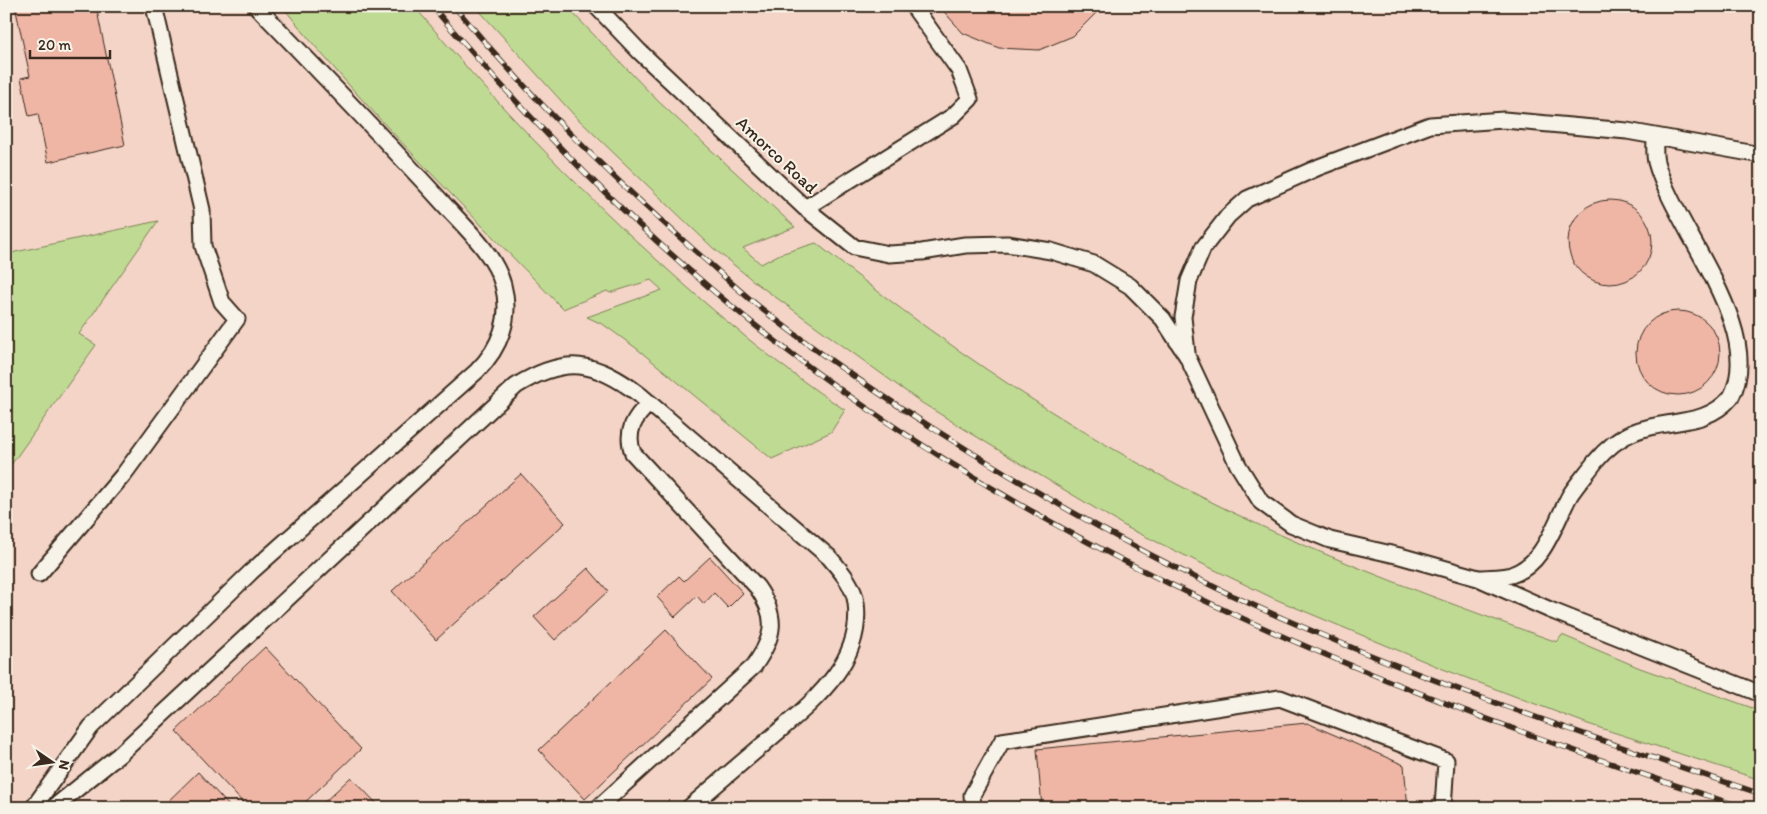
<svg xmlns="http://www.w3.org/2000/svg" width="1767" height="814" font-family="Itim,sans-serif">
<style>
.built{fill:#f3d4c6}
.green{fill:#bfda92;stroke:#7d8258}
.building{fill:#efb6a6;stroke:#3b2a1e}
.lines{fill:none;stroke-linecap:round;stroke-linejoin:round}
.lane-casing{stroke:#3b2a1e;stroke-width:19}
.lane{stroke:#f7f3e8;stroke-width:15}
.rail-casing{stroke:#3b2a1e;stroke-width:5.5}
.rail{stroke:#f7f3e8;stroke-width:4;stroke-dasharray:11;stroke-linecap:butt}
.labels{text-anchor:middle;stroke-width:4;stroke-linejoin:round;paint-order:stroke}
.street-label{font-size:18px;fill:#3b2a1e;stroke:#f7f3e8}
</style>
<rect width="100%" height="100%" fill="#f5e1d4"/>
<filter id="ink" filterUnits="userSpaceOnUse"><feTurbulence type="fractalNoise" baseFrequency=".02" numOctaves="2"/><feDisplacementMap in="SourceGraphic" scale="10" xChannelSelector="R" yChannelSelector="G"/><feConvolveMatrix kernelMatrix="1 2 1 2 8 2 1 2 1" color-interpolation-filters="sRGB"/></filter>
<g filter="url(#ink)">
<!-- built -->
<path class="built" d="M6,6H1761V808H6Z"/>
<!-- green -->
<path class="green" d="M282,6H414C489,96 570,181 657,260C716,314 778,366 845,410L831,432L772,459L636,348L604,325L587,317L662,290L651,280L610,293L607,291L563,309C468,210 368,114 282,6Z
M475,6H566L659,102L795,227L743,248L761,264L780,254L816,243C964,362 1124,467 1299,543C1383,579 1470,611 1557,642L1562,635L1640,668L1761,711V780L1588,724L1443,669L1275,599L1128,528L1018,462L922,403L756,283L713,248L574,115Z
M158,221L79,334L96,345L6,472V230L11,253Z"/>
<!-- building -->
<path class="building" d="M15,6H96L125,145L48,162L38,114L29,116L21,78L30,76Z
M939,6H1103L1073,36L1039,50L999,48L963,33Z
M1568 242a42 42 0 1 1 84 0a42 42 0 1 1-84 0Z
M1636 353a42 42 0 1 1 84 0a42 42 0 1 1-84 0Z
M521,474L565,523L436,640L392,591Z
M710,557L743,593L728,608L714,593L704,604L697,596L675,617L657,597L679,576L684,581Z
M588,568L608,591L555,640L534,617Z
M666,630L712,679L585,799L539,750Z
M265,647L361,749L299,808H248L176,731Z
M1307,723L1404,765L1408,808H1042L1037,749Z
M198,772L231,808H161Z
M351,777L380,807L318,808Z"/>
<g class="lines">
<!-- lane casing -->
<g class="lane-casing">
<path id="lane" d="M596,6L639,51L805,208L854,247L889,254L922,252L965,245L1007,244L1051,251L1094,264L1130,286L1163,319L1187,356L1238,465L1261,502L1291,524L1330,540L1400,556L1478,578L1550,610L1761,694
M805,208L953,116L970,99L959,70L913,6
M1187,353L1183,317L1189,281L1203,248L1228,216L1247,199L1319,167L1430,125L1504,120L1627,131L1761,155
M39,574L124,474L237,319L222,302L203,246L202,210L154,6
M1481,578C1490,577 1502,578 1511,575C1544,565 1555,522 1570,495C1577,484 1587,473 1595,462C1605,450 1619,438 1634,432C1666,418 1706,428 1731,397C1767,331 1674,228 1656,162C1654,154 1655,144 1655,136
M33,808L91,727L251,572L477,371C500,348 512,318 503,285C494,252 463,226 441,201C381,135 318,70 256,6
M53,808L119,755L516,386C566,355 595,361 640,395L829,557C840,570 854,585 856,603C864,666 807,706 765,743C739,765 714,786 689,808
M598,808L754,666C775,636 778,617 757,587L633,453C625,432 634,417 650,403
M973,808L972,795L1002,741L1280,698L1446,761L1443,808"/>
</g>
<!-- lane -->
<use href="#lane" class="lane"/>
<!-- rail casing -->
<g class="rail-casing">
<path id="rail" d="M432,6C530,122 637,231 756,326C1046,558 1395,695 1745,808
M454,6C527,94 609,175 694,250C720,272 744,296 771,316C822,356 876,392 931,427C1027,488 1126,545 1229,594C1401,674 1581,734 1761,794"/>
</g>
<!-- rail -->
<use href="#rail" class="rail"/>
</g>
</g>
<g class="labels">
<!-- street labels -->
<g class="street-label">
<text transform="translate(777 155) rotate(43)" y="6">Amorco Road</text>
</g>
</g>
<!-- margin -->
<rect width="1767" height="814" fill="none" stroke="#f7f3e8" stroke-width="25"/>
<rect x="12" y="12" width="1742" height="789" fill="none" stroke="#3b2a1e" stroke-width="2" filter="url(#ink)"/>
<!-- north arrow -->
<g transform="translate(52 762) rotate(103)" stroke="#f7f3e8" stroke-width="4" paint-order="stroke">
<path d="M0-4L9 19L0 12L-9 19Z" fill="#3b2a1e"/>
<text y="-8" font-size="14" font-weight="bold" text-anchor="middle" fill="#3b2a1e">N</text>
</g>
<!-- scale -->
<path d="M30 50v8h80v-8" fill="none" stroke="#3b2a1e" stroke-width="2.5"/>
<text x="38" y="50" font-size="15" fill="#3b2a1e" stroke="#f7f3e8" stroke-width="4" paint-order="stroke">20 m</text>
</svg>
